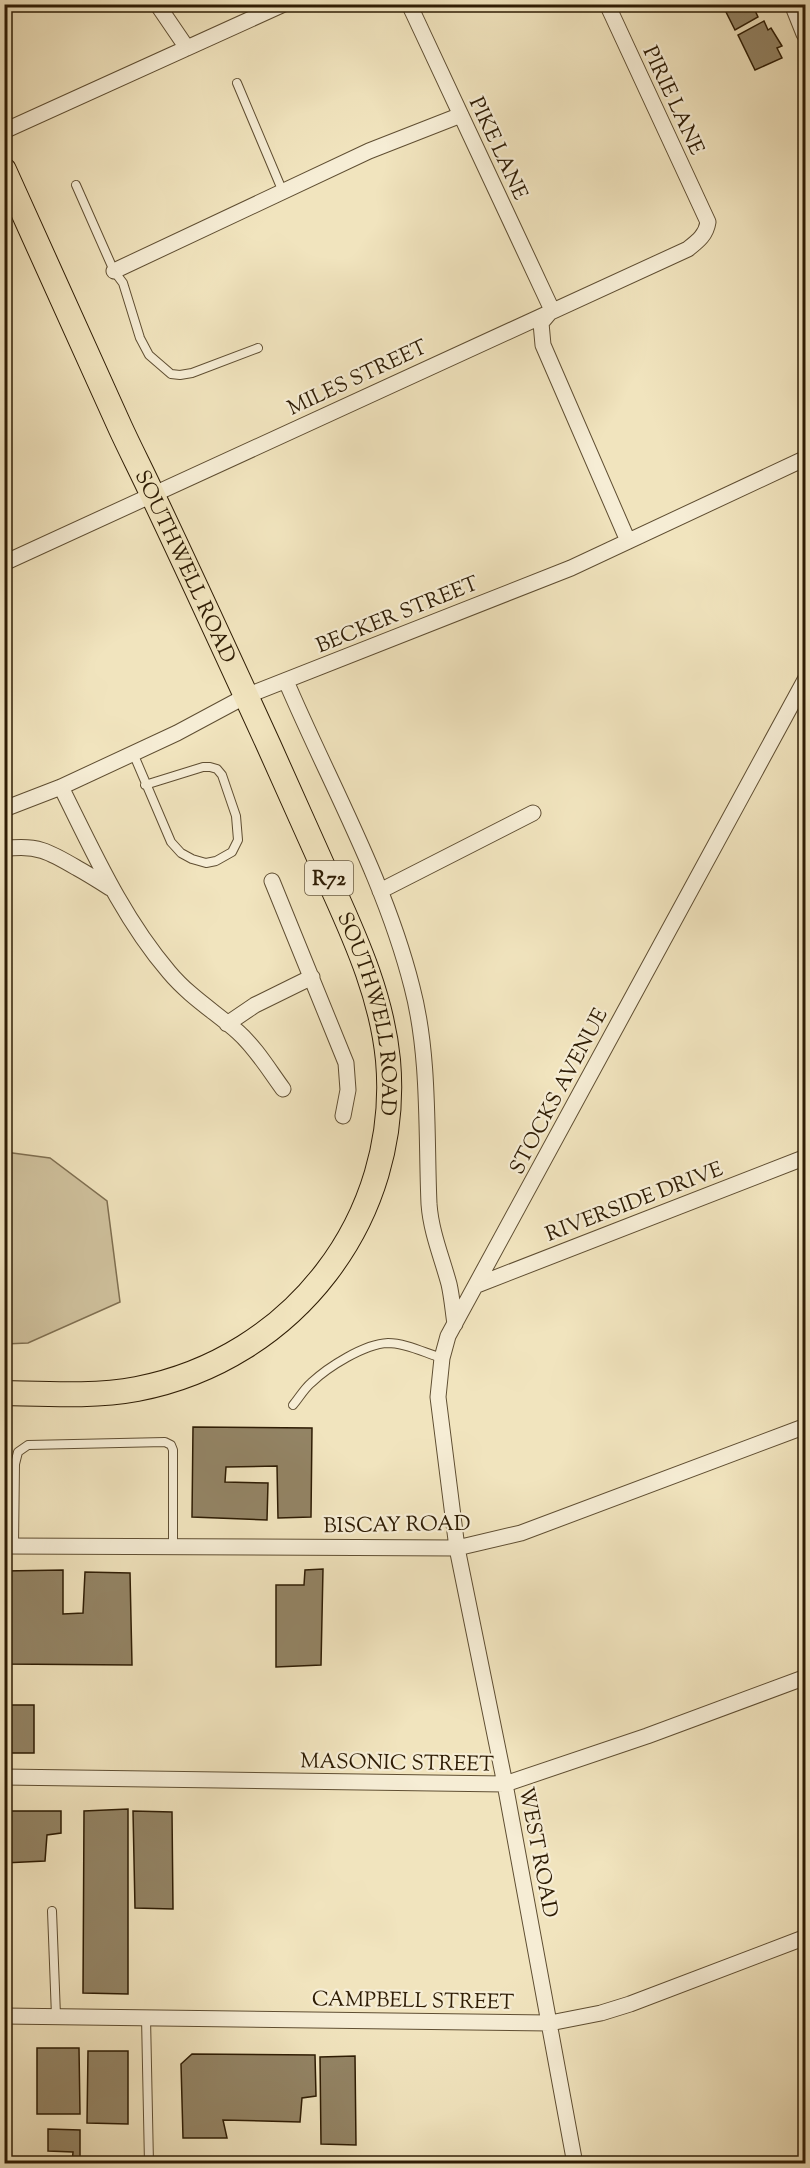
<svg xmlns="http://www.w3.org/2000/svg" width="810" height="2168" font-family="'Sorts Mill Goudy',serif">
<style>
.green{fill:#d0c29e;stroke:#7f6f51;stroke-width:1.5}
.building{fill:#938465;stroke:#2e1c04;stroke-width:1.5}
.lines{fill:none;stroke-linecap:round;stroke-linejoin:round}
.service-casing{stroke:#5f4e32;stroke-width:10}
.minor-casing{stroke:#5f4e32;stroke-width:17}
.primary-casing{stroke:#2e1c04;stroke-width:26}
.service{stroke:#f6edd5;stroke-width:8}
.minor{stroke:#f6edd5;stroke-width:15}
.primary{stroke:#f1e4be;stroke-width:24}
.labels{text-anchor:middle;stroke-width:4.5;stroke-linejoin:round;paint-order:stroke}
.shield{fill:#f6edd5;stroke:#6a5b43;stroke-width:1.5}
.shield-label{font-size:20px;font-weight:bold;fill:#2e1c04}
.street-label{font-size:21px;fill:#2e1c04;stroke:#f6edd5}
</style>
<rect width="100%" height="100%" fill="#f1e4be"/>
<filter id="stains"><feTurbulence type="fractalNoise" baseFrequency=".00333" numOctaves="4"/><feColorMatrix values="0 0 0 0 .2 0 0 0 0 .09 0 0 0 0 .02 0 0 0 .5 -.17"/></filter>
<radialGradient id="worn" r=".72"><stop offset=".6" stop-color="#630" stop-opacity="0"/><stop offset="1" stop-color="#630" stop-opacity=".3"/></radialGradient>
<!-- green -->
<path class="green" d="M5,1152L50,1158L107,1201L120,1302L28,1343L5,1344Z"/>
<!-- building -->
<path class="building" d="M722,4H752L758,17L735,30Z
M764,21L768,30L771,28L782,46L777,48L782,58L755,70L738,35Z
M193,1427L312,1428L311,1517L278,1518L277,1466L226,1467L225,1482L268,1483L267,1520L192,1517Z
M323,1569L321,1665L276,1667V1585H304L305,1570Z
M63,1570V1614L83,1613L85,1572L130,1573L132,1665L4,1664V1571Z
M4,1705H34V1753H4Z
M128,1809V1994L83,1993L84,1811Z
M4,1811H61V1833L47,1835L45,1861L4,1863Z
M133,1811L172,1812L173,1909L135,1908Z
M37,2048H79L80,2114H37Z
M88,2051H128V2124L87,2123Z
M192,2054L315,2055L316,2096L302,2098L300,2122L223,2120L227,2138H183L181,2064Z
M355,2056L356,2145L321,2144L320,2057Z
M48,2129L80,2130V2164H72L73,2152L48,2151Z"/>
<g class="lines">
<!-- service casing -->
<g class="service-casing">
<path id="service" d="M237,83L283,192
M76,185L114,271L123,283L140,338L149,355L171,374L180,375L192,373L258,348
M133,753L171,842L181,853L192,859L206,863L216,861L232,852L238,840L236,816L222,775L217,769L210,767H203L145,785
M293,1405C299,1398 304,1389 311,1383C328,1367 364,1344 388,1343C406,1343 425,1353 442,1358
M14,1546L15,1464L18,1452L28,1445L165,1442L171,1445L173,1450V1547
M52,1911L56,2016
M146,2017L149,2164"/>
</g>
<!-- minor casing -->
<g class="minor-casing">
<path id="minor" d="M157,4L187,48
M409,4L552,310L541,323L543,345L628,541
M792,4L804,34
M4,131L284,4
M114,271L369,151L461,115
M4,563L688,249C698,241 706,235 708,222L607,4
M286,681C329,782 385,880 412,987C430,1055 426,1135 429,1204C431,1232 442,1258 449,1284C452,1297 453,1311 455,1324
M61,787C93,851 122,917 169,972C189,996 215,1012 238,1032C256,1048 269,1070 283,1089
M4,809L61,787L177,733L246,696L571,568L806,458
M4,849C37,844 50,852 77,868C88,874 99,881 110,888
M272,881L346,1063L348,1090L343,1116
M380,891L533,813
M227,1024L255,1005L312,977
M477,1285L806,1157
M4,1546L457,1548L521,1533L806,1426
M4,1777L505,1784L647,1736L806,1677
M4,2016L550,2023L601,2013L630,2004L806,1937
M575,2164L505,1784L457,1548L438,1397L442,1358L448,1336L806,678"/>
</g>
<!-- primary casing -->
<g class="primary-casing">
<g id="primary">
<path id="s1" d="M4,170C43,256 81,342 120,427C131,451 143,474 154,498C193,580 231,663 269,746C290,794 312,841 333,889C358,944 382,999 388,1060C402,1218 293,1359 137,1389C95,1397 48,1394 4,1393"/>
</g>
</g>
<!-- service -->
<use href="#service" class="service"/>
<!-- minor -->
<use href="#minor" class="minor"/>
<!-- primary -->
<use href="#primary" class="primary"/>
</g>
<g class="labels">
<!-- shield labels -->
<rect class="shield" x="305" y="861" width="48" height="34" rx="4.5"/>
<g class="shield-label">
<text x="329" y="885">R72</text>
</g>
<!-- street labels -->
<g class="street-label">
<text transform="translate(674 100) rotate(65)" y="7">PIRIE LANE</text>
<text transform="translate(499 148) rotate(65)" y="7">PIKE LANE</text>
<text transform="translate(357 377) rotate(-25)" y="7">MILES STREET</text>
<text dy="7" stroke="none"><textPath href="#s1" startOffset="436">SOUTHWELL ROAD</textPath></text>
<text transform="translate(397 614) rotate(-22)" y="7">BECKER STREET</text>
<text dy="7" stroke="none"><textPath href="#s1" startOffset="922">SOUTHWELL ROAD</textPath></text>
<text transform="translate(558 1091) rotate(-62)" y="7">STOCKS AVENUE</text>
<text transform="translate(634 1201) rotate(-21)" y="7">RIVERSIDE DRIVE</text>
<text transform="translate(397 1524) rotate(-1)" y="7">BISCAY ROAD</text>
<text transform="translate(397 1762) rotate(1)" y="7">MASONIC STREET</text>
<text transform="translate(539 1852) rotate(79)" y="7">WEST ROAD</text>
<text transform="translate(413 2000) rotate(1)" y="7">CAMPBELL STREET</text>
</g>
</g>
<!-- margin -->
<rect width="810" height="2168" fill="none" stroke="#f1e4be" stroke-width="24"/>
<rect x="6" y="6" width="798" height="2156" fill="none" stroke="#2e1c04" stroke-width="3"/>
<rect x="12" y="12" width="786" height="2144" fill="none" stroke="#2e1c04" stroke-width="1.5"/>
<rect width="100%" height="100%" filter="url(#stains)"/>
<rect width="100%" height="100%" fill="url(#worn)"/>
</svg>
